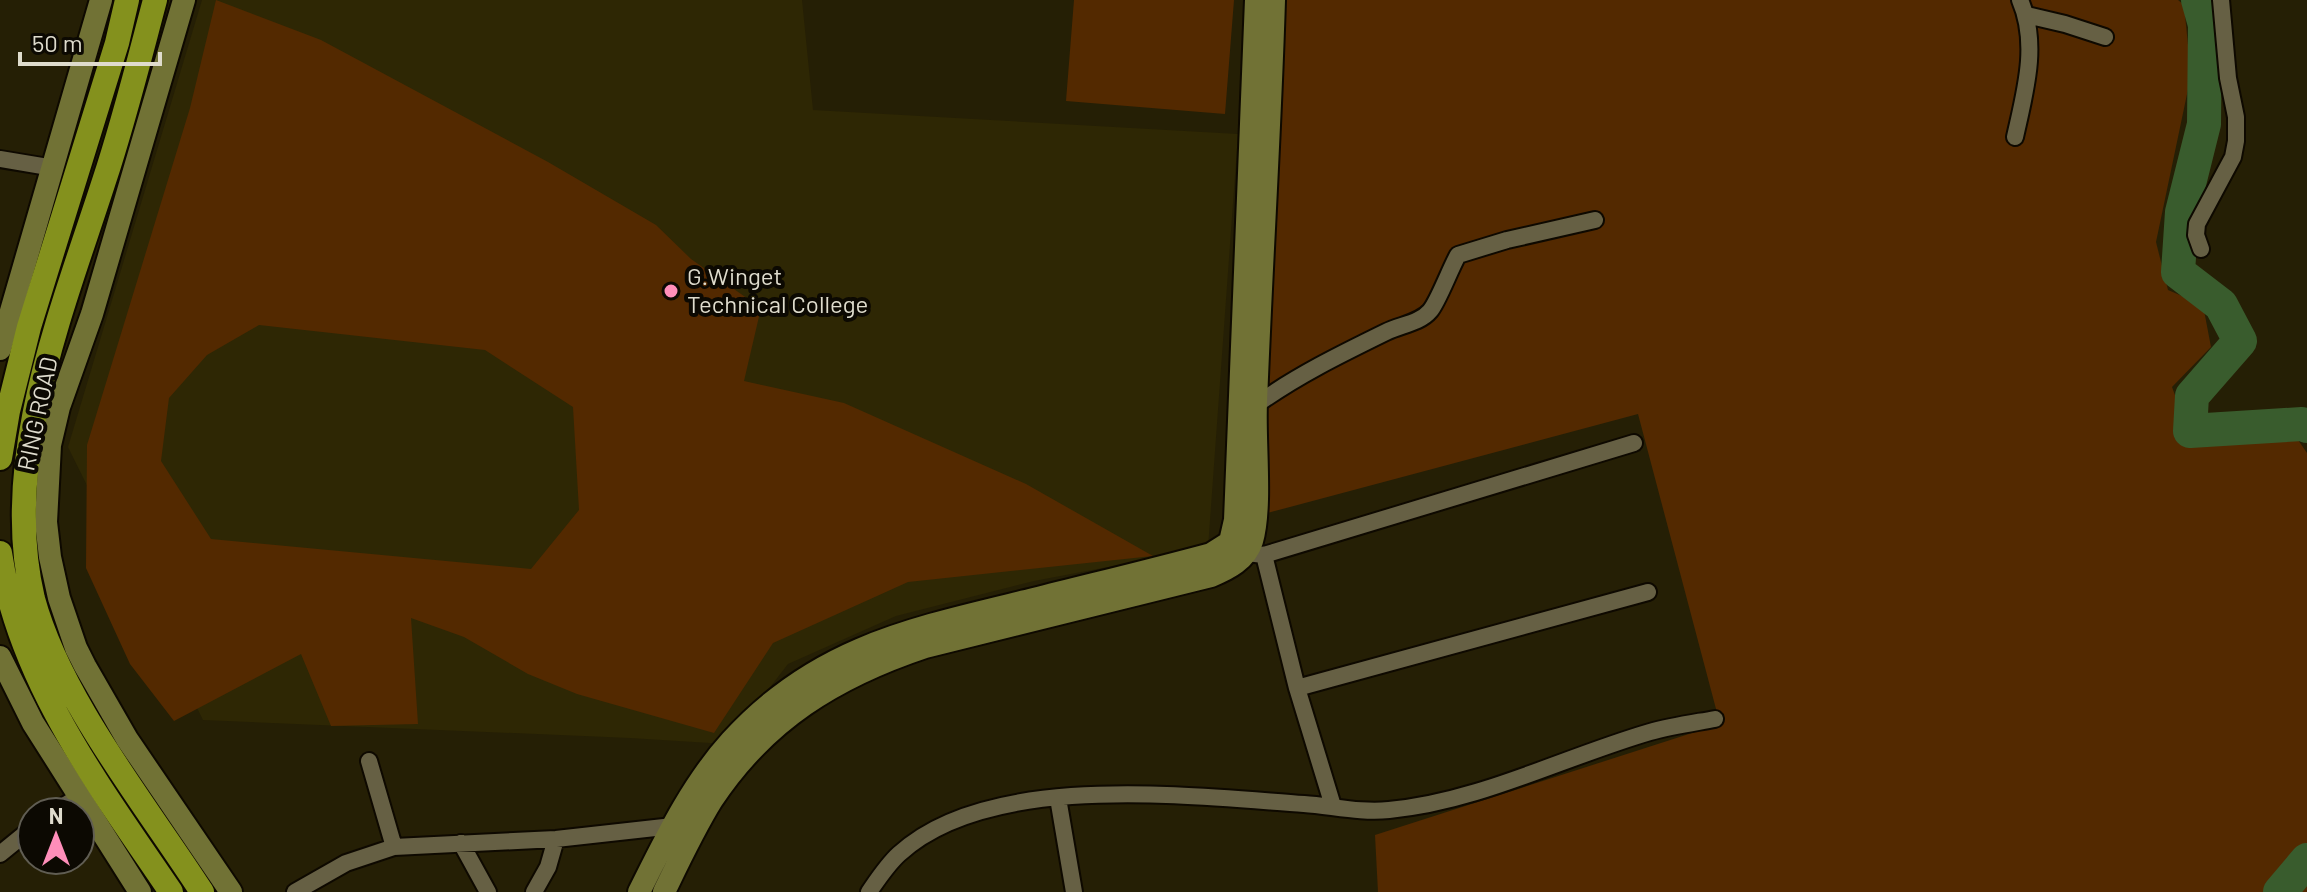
<svg xmlns="http://www.w3.org/2000/svg" width="2307" height="892" font-family="Barlow,sans-serif">
<style>
.built{fill:#2e2704}
.green{fill:#532900;fill-rule:evenodd}
.lines{fill:none;stroke-linecap:round;stroke-linejoin:round}
.river{stroke:#395c2d;stroke-width:34}
.minor-casing{stroke:#0e0900;stroke-width:20}
.secondary-casing{stroke:#0e0900;stroke-width:26}
.trunk-casing{stroke:#0e0900;stroke-width:28}
.minor{stroke:#666044;stroke-width:16}
.secondary{stroke:#717235;stroke-width:22}
.trunk{stroke:#84911d;stroke-width:24}
.poi-dot{fill:#ff8eba;stroke:#0c0902;stroke-width:3}
.labels{text-anchor:middle;stroke-width:8;stroke-linejoin:round;paint-order:stroke}
.poi-label{font-size:24px;fill:#dfdccd;stroke:#0c0902;text-anchor:start}
.street-label{font-size:24px;fill:#dfdccd;stroke:#0c0902}
</style>
<rect width="100%" height="100%" fill="#251f05"/>
<!-- built -->
<path class="built" d="M202,0H802L813,110L1238,134L1208,548L1034,581L896,616L788,664L726,744L630,738L203,720L68,447Z"/>
<!-- green -->
<path class="green" d="M216,0L321,40L548,162L656,225L691,259L761,308L744,381L844,403L1026,484L1153,556L908,582L773,643L714,733L577,694L528,674L464,637L411,618L418,724L331,726L301,654L174,721L130,664L86,568L87,445L190,108ZM259,325L485,350L573,407L579,510L531,569L211,539L161,461L169,398L207,355Z
M1074,0H1234L1225,114L1066,101Z
M1270,0H2178L2184,5L2191,75L2156,242L2168,290L2203,305L2211,347L2172,387L2192,442L2296,437L2307,453V892H1378L1375,835L1720,724L1638,414L1260,515Z"/>
<g class="lines">
<!-- river -->
<path class="river" d="M2198,0L2205,25L2204,124L2182,212L2178,272L2221,305L2240,341L2192,396L2190,431L2302,424L2307,426
M2280,892L2307,860"/>
<!-- minor casing -->
<g class="minor-casing">
<path id="minor" d="M2027,15L2065,24L2105,37
M2015,137C2025,92 2039,44 2020,0
M0,159L54,168
M2201,249L2196,235L2197,224L2233,157L2236,141V117L2228,78L2221,0
M1256,405C1296,376 1341,354 1386,332C1400,325 1420,323 1430,311C1438,302 1450,269 1458,255L1507,240L1595,220
M1246,553L1264,555L1634,443
M1264,555L1297,688L1333,806
M1297,688L1648,592
M369,761L394,847
M1058,798L1074,892
M54,812L78,797
M461,843L488,892
M0,854L32,828
M295,892L346,863L394,847L556,839L682,825
M534,892L548,867L556,839
M869,892C878,879 887,865 899,854C989,771 1190,796 1304,804C1332,806 1361,813 1389,810C1478,802 1564,757 1650,732C1671,726 1693,723 1715,719"/>
</g>
<!-- secondary casing -->
<g class="secondary-casing">
<path id="secondary" d="M184,0L92,314L59,407L50,445L46,522L50,557L59,598L76,648L85,666L127,739L231,892
M0,349L101,0
M0,657L33,723L140,892
M639,892C665,840 691,785 731,741C817,646 915,628 1034,599C1093,584 1152,570 1211,554L1230,542L1235,520L1256,0
M664,892C679,861 694,829 712,800C765,720 835,677 925,647L1211,576C1228,569 1246,560 1252,541C1262,506 1254,441 1256,402C1261,268 1270,134 1274,0"/>
</g>
<!-- trunk casing -->
<g class="trunk-casing">
<path id="trunk" d="M155,0C139,60 124,121 104,181C62,311 0,460 33,599C60,699 146,805 202,892
M0,458L8,411L29,327L117,43L127,0
M0,553C19,681 100,787 171,892"/>
</g>
<!-- minor -->
<use href="#minor" class="minor"/>
<!-- secondary -->
<use href="#secondary" class="secondary"/>
<!-- trunk -->
<use href="#trunk" class="trunk"/>
</g>
<!-- markers -->
<circle class="poi-dot" cx="671" cy="291" r="8"/>
<g class="labels">
<!-- poi labels -->
<g class="poi-label">
<text x="687" y="285">G.Winget<tspan x="687" dy="28">Technical College</tspan></text>
</g>
<!-- street labels -->
<g class="street-label">
<text transform="translate(38 414) rotate(-78)" y="8">RING ROAD</text>
</g>
</g>
<!-- north arrow -->
<g transform="translate(56 836)"><circle r="38" fill="#0c0902" stroke="#605d53" stroke-width="2"/>
<path d="M0-6L14 30L0 20L-14 30Z" fill="#ff8eba"/>
<text y="-12" font-size="22" font-weight="bold" text-anchor="middle" fill="#dfdccd">N</text>
</g>
<!-- scale -->
<path d="M20 52v12h140v-12" fill="none" stroke="#dfdccd" stroke-width="4"/>
<text x="32" y="52" font-size="24" fill="#dfdccd" stroke="#0c0902" stroke-width="6" paint-order="stroke">50 m</text>
</svg>
